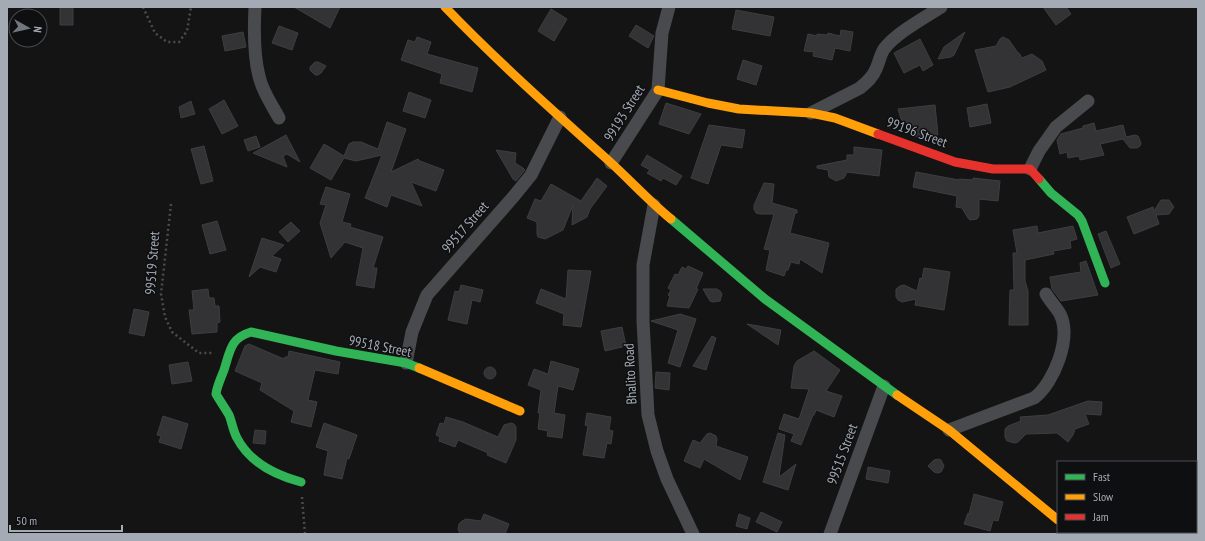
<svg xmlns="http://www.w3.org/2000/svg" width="1205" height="541" font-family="'PT Sans Narrow',sans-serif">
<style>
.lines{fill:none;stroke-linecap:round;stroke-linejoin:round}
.stream{stroke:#283035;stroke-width:4.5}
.building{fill:#333335;stroke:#3c3e40}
.path{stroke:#4a4c4f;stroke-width:2.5;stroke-dasharray:2 3;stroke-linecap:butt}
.street{stroke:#484a4d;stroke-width:13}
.fast{stroke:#30b455;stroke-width:9}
.slow{stroke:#ff9f0a;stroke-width:9}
.jam{stroke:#e5322d;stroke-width:9}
.labels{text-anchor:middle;stroke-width:3;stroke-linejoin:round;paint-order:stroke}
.street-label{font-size:14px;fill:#a5abb5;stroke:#0e0f10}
</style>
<rect width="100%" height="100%" fill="#141414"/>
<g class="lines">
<!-- stream -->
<path class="stream" d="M1196,499L1198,498
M1153,534L1155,532"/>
</g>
<!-- building -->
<path class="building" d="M60,7H73V25H60Z
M294,7H340L330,28Z
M1043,7H1066L1071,14L1056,25Z
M551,9L567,19L554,41L538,31Z
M736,10L774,17L770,36L732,29Z
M636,25L654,36L648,48L629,36Z
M279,26L298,33L292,50L272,43Z
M841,30L853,32L850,51L835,48L832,60L813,56L814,52L804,51L808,34L817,36V34L827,35L828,33L840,36Z
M243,32L246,47L225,51L222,36Z
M965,32L954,55L951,57L938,59L944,47Z
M417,37L431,42L427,54L478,68L472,92L440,83L442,74L401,60L408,40L415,42Z
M1003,37L1009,40L1018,53H1019L1022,58L1032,54L1042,61L1046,70L1010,87L988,92L975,50L996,46L1000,39Z
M920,39L933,65L923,71L920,65L904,73L894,53Z
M743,60L762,66L756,85L737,79Z
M315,62H318L326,66L321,73L318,75H315L310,70V67Z
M409,92L431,100L425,118L403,111Z
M224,100L238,126L222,134L209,109Z
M191,101L195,114L181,118L179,107Z
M666,103L701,114L689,134L659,124Z
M987,104L991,123L970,127L967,108Z
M935,105L938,135L918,137L912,135L911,123L904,122L901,119L898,109Z
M387,122L406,129L391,172L418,159L420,161L444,170L436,191L411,182L422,206L391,195L387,207L365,198L382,155L356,161L344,158L331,180L310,168L324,144L344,156L349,144L353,142H361L378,149Z
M1094,123L1096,131L1123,125L1126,137L1135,135L1138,136L1141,143L1140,146L1137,148H1130L1123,139L1100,144L1104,155L1080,160L1079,156L1068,158L1067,152L1060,154L1057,140L1061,134L1083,128V126Z
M709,125L745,130L742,148L721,145L708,184L691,178Z
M286,135L300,162L287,154L283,156L287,167L253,153Z
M256,136L260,147L248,151L244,140Z
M204,146L213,181L201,184L191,149Z
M854,147L882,150L879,176L847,172L844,178L836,181L829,177L828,170L817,168V166L847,160V155H854Z
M496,150L516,153L515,163L523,168L525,170L516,181L513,179Z
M647,155L682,176L676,185L663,178L661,181L647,173L650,170L641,165Z
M916,172L959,180V179L973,180V178L1000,181L998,201L979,199V216L977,219L970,220L968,218L962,208L956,207L957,196L913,187Z
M597,178L607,186L590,209L587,217L572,225L573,205L563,230L545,239L538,237L537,234V222L527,218L535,199L541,201L551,184L581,201Z
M764,183L774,184L772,203L797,210V213H795L790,233L829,243L822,273L800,259L799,264L791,262L788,270H786L784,276L766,270L770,250L764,249L774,214H760L756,213L754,209V205Z
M326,187L350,194L342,222L351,224L350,227L383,237L373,268H377L374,288L356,285L363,248L345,242L331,258L320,223L326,205L320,204Z
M1161,200H1169L1174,207L1169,214L1156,215L1159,224L1134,234L1127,217L1153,207L1154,211Z
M217,221L226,250L210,254L202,225Z
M291,222L300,231L288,242L279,232Z
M1037,226L1038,233L1073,226L1077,239L1070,241L1071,248L1053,251L1054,254L1025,260V281L1028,291V325H1009L1010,290H1014L1013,253H1017L1013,230Z
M1106,231L1120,264L1111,268L1098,234Z
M262,238L284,245L272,256L281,259L276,272L260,267L249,277Z
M1086,261L1098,295L1061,301L1052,289L1050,277L1081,272L1080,263Z
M688,266L703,273L696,289H698L689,308L667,306L670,296L668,295L671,290L668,288L675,274L678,275L682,267L686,269Z
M924,268L950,272L944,310L915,305L916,299L902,302L898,300L896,297V289L900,286L904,285L917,291L920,278L922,279Z
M568,270L591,271L581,327L563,325L564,314L536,303L541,289L566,299Z
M461,285L483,290L480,302L472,300L467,324L448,320L455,291L459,292Z
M208,289L209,298H214L215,306H219L220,322L217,323V332L192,334L189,310H194L192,291Z
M703,289H717L720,291L722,294L720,301L713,302L710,301Z
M134,309L149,312L144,336L129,333Z
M680,314L696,319L680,367L668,363L678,330L651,321Z
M747,324L781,330L778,345Z
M622,327L626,346L605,351L601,331Z
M712,336L716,338L706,370L693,366Z
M249,344L284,359L285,357H288L289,351L340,362L338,374L315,370L308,400L317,402L311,427L291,422L294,411L260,390L262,383L235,371L245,346Z
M814,351L840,370L826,391L842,396L834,417L816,410L814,415H813L801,445L791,441L794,434L779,429L784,414L799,419L809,389L791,388L794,366L797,361Z
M551,361L579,369L573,390L558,386L554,413L565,415L562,438L547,436L548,431L538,429L540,413H538L541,390L528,385L534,369L548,374Z
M188,362L192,381L172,384L169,365Z
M484 373a6 6 0 1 1 12 0a6 6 0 1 1-12 0Z
M656,372L670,373L669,390L655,388Z
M1088,401L1102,402L1101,415L1085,414L1089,424L1075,429L1073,435L1068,442L1057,433L1026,434L1018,442L1015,443L1007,441L1005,437V429L1008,426L1021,421L1020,417L1048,415Z
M587,413L611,417L609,430L613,431L611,444L607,443L604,458L583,455L588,426L585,425Z
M163,416L188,424L181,449L159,442L161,436L157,435Z
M446,417L463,422L498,437L504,425L511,423L514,424L516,427V440L506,463L487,455L488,453L458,440L455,447L439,441L440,437L436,435L440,423L444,424Z
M324,423L357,435L349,459L347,458L342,479L324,475L328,451L316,447Z
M255,430L266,431L265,444L253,443Z
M710,433L716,436L717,439L716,446L748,457L740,480L704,459L700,468L684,461L693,440L700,443L707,434Z
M778,433L785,435L779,477L796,464L788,490L763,482Z
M938,459L941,460L944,466L941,472L937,473L934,472L928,466L934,460Z
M868,467L890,471L888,483L866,479Z
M974,494L1003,502L998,521L993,520L990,531L964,524L968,513L969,514Z
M761,512L782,522L777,532L756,522Z
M484,514L509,524L505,534H460L458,529L459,524L462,521L466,519L481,521Z
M739,514L750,518L747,529L736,526Z"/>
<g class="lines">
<!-- path -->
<path class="path" d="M143,7L155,33L167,42H179L187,31L191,7
M171,204L161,294L165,317L172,332L199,353H213
M302,497L305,534"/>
<!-- street -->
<path class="street" d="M255,7C254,27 254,57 259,76C262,91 272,105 279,118
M811,113L860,88C867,82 873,77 876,69C879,63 880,55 884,49C896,33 924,18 941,7
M611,163L658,90L662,33L669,7
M1030,169L1039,151L1056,127L1088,101
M654,205L643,265V321L648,415L657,451L667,479L693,534
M406,363L412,332L427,295L514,196L531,175L560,117
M949,430L1034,398C1054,383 1072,338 1060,314C1056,307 1050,301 1046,294
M1072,532L1075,534
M830,534L884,386"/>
<!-- fast -->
<path class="fast" d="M1039,179L1051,193L1078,215L1082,221L1105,283
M671,219L765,299L897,395
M301,482C275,475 250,463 237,438C233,431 232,422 229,415C225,408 220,401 216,394C217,386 221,378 224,370C230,352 230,338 251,332L336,351L406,363L419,368"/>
<!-- slow -->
<path class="slow" d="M445,7C497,61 553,111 609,161C630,180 649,201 671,219
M658,90L708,103L739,109L811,113L835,118L878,134
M419,368L520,411
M897,395L949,430L1058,520"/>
<!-- jam -->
<path class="jam" d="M878,134L955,162L993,169H1030L1039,179"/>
</g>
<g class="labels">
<!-- street labels -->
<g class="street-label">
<text transform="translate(624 113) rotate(-58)" y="5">99193 Street</text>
<text transform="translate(917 132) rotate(20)" y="5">99196 Street</text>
<text transform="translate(465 227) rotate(-49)" y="5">99517 Street</text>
<text transform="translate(152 263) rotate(-86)" y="5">99519 Street</text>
<text transform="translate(380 346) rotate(11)" y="5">99518 Street</text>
<text transform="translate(630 374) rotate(-93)" y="5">Bhalito Road</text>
<text transform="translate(842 454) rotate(-70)" y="5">99515 Street</text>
</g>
</g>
<!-- border -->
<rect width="1205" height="541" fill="none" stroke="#a5abb5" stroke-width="16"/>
<!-- legend -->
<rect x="1057" y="461" width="140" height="72" fill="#0e0f10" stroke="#4a4d52"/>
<rect x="1065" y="474" width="20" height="6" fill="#30b455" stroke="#4a4d52"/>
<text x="1093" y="481" font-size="12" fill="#a5abb5">Fast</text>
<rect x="1065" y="494" width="20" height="6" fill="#ff9f0a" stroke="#4a4d52"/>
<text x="1093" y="501" font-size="12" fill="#a5abb5">Slow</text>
<rect x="1065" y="514" width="20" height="6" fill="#e5322d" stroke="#4a4d52"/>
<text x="1093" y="521" font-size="12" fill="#a5abb5">Jam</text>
<!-- north arrow -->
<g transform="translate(28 28) rotate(98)"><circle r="19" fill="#0e0f10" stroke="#4a4d52"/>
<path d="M0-3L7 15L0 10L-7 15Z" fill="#72767d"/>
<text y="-6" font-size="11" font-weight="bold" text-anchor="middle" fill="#a5abb5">N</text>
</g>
<!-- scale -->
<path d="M10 525v6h112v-6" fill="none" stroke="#a5abb5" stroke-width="2"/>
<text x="16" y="525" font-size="12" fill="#a5abb5" stroke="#0e0f10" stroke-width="3" paint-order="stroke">50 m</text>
</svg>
